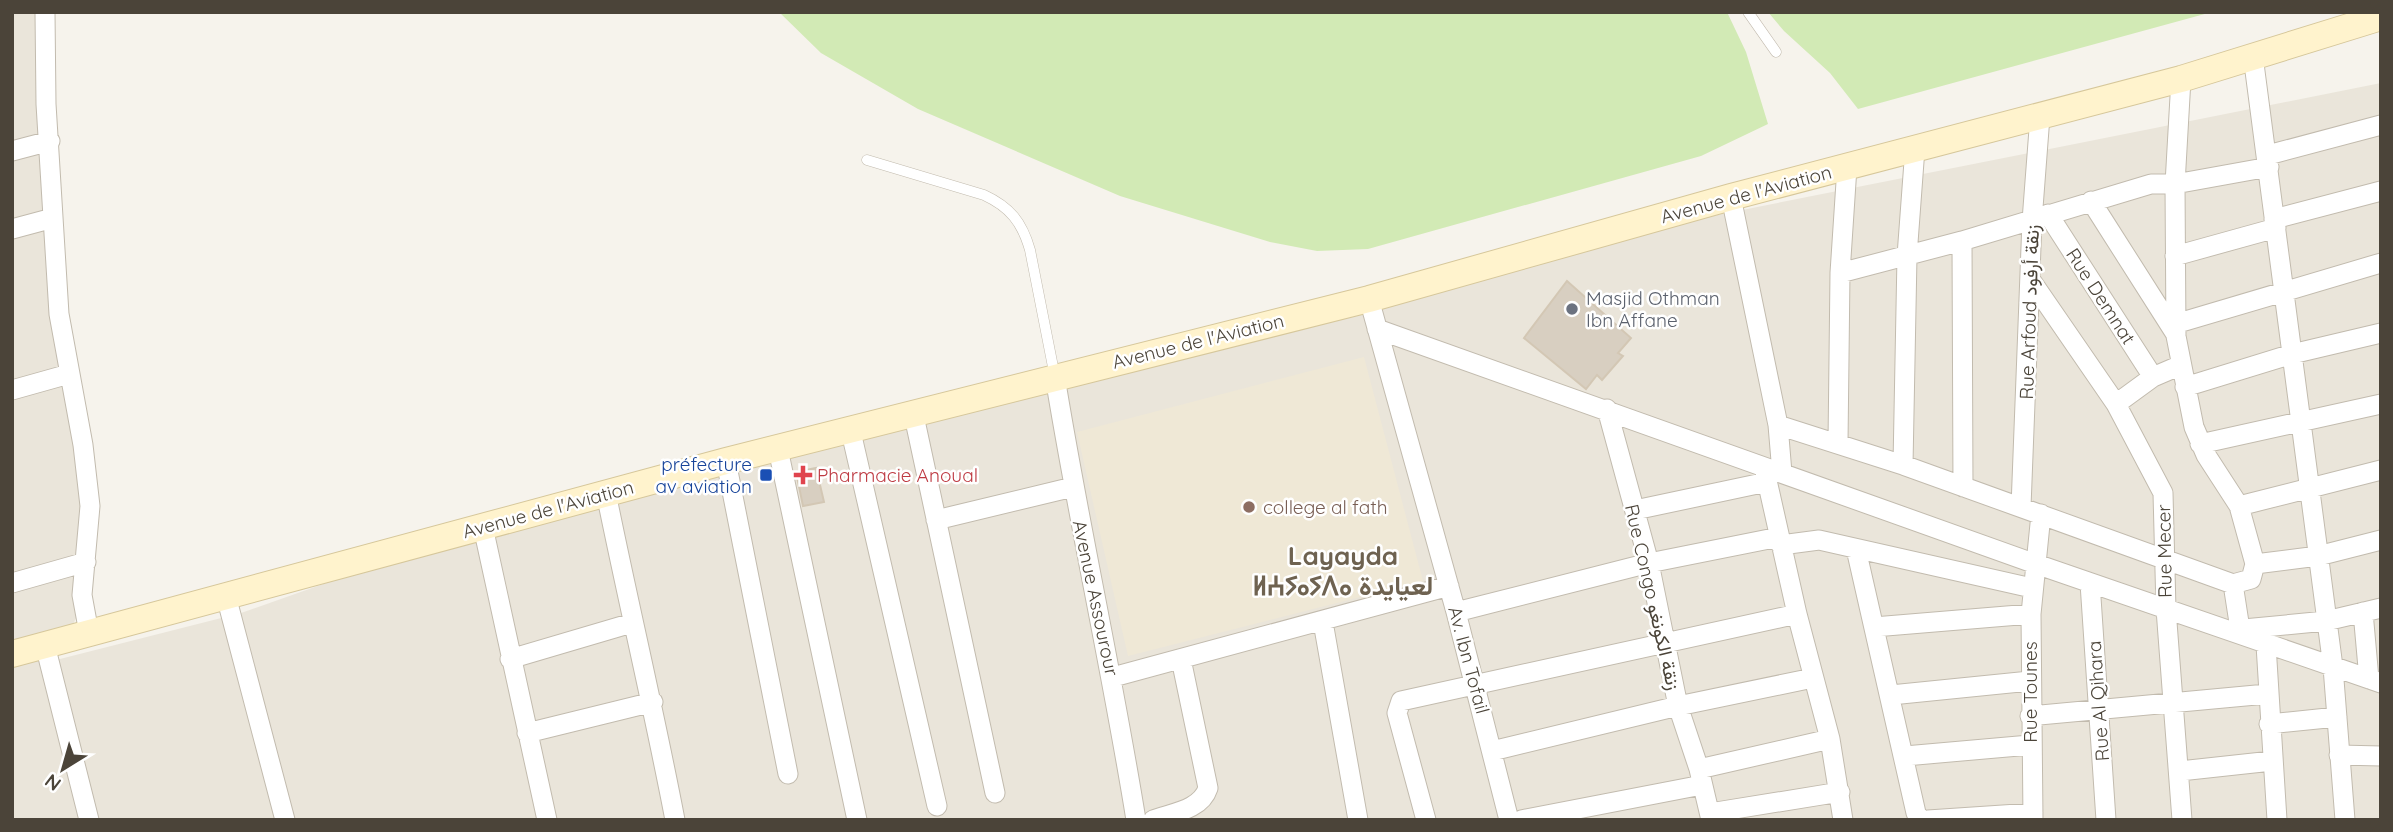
<svg xmlns="http://www.w3.org/2000/svg" width="2393" height="832" font-family="Quicksand,Vazirmatn,'Noto Sans Tifinagh',sans-serif">
<style>
.residential{fill:#eae5da}
.education{fill:#efe8d6}
.green{fill:#d2eab5}
.building{fill:#d8cfc1;stroke:#d3c7b4;stroke-width:2}
.lines{fill:none;stroke-linecap:round;stroke-linejoin:round}
.lane-casing{stroke:#c2bbae;stroke-width:11}
.street-casing{stroke:#c2bbae;stroke-width:21}
.secondary-casing{stroke:#d6c79b;stroke-width:28}
.lane{stroke:#fff;stroke-width:10}
.street{stroke:#fff;stroke-width:19}
.secondary{stroke:#fff3cd;stroke-width:26}
.worship-dot{fill:#6b7280;stroke:#fff;stroke-width:2.5}
.transit-dot{fill:#1a4fb4;stroke:#fff;stroke-width:2.5}
.health-dot{fill:#e0444e;stroke:#fff;stroke-width:2.5}
.education-dot{fill:#8d6e63;stroke:#fff;stroke-width:2.5}
.labels{text-anchor:middle;stroke-width:5;stroke-linejoin:round;paint-order:stroke}
.street-label{font-size:19px;fill:#4b4439;stroke:#fff}
.worship-label{font-size:19px;fill:#5b616d;stroke:#fff;text-anchor:start}
.transit-label{font-size:19px;fill:#164399;stroke:#fff;text-anchor:end}
.health-label{font-size:19px;fill:#be3a42;stroke:#fff;text-anchor:start}
.education-label{font-size:19px;fill:#785e54;stroke:#fff;text-anchor:start}
.district-label{font-size:26px;font-weight:bold;fill:#6e6250;stroke:#fff}
</style>
<rect width="100%" height="100%" fill="#f6f3ec"/>
<!-- residential -->
<path class="residential" d="M12,12H49L60,241L92,522L77,616L56,660L241,613L564,499L1245,318L1722,214L2381,83V820H12Z"/>
<!-- education -->
<path class="education" d="M1364,357L1423,581L1128,656L1077,432Z"/>
<!-- green -->
<path class="green" d="M779,12H1727L1746,52L1768,124L1701,156L1368,249L1317,251L1270,242L1120,196L918,109L821,53Z
M1768,12H2212L1858,109L1830,73L1784,31Z"/>
<!-- building -->
<path class="building" d="M1567,281L1631,338L1618,353L1623,356L1602,380L1597,375L1586,389L1524,338Z
M816,468L824,502L803,506L796,472Z"/>
<g class="lines">
<!-- lane casing -->
<g class="lane-casing">
<path id="lane" d="M1748,12L1776,52
M867,160L984,195C1010,207 1022,222 1030,250L1055,377"/>
</g>
<!-- street casing -->
<g class="street-casing">
<path id="street" d="M45,12L46,104L59,314L83,445L90,506L82,595L89,633
M2253,56L2333,667L2345,820
M12,151L50,141
M2268,155L2381,125
M1731,197L1778,425L1782,473
M2091,201L2175,333
M2048,214L2153,377
M2274,219L2381,191
M12,229L53,218
M1962,241L1963,487
M2175,256L2276,228
M1840,273L1962,241L2151,184H2175L2269,167
M2030,279L2116,404L2163,493L2166,609L2182,820
M1369,299L1456,612L1509,820
M2175,324L2381,263
M1377,329L2036,564L2381,683
M1055,377C1079,525 1112,671 1136,820
M2185,387L2292,354L2381,333
M12,390L69,374
M2116,404L2153,377L2181,365
M1607,409L1649,563L1678,706L1699,769L1711,820
M914,416L995,793
M1778,425L1903,465L2233,584L2251,579L2255,564L2239,506L2206,455L2194,427L2176,336L2175,184L2181,79
M851,432L937,806
M1838,443L1840,273L1847,167
M2200,444L2381,404
M778,449L857,820
M726,461L788,774
M1903,465L1907,256L1915,148
M1764,467L1797,614L1830,739L1843,820
M606,493C628,602 654,710 675,820
M2239,506L2381,470
M2021,507L2032,221L2040,116
M1635,510L1767,482
M936,520L1073,487
M483,527L547,820
M1781,545L1819,540L2032,588
M1856,549L1916,813L1921,820
M2255,564L2318,556L2381,540
M12,583L86,562
M2090,583L2106,820
M2233,584L2240,629
M226,596L285,820
M1456,612L1649,563L1779,537
M2363,612L2369,679
M1323,622L1358,820
M1874,627L2031,614
M2233,630L2326,621L2381,608
M45,645L89,820
M2266,645L2277,820
M510,659L632,623
M1113,677L1449,586
M1891,695L2030,681
M2030,716L2267,694
M2269,724L2337,717
M527,733L653,702
M1492,751L1678,706L1813,678
M2339,755L2381,756
M1905,756L2030,745
M1699,769L1830,739
M2180,771L2272,761
M1710,813L1840,792
M1153,820C1172,813 1201,810 1208,788L1181,659
M1426,820L1397,713L1401,701L1797,614
M1521,820L1702,785
M1928,820L2033,813
M2033,820L2031,614L2041,514"/>
</g>
<!-- secondary casing -->
<g class="secondary-casing">
<path id="secondary" d="M12,654L726,461L1369,299L1731,197L2181,79L2381,17"/>
</g>
<!-- lane -->
<use href="#lane" class="lane"/>
<!-- street -->
<use href="#street" class="street"/>
<!-- secondary -->
<use href="#secondary" class="secondary"/>
</g>
<!-- markers -->
<circle class="worship-dot" cx="1572" cy="309" r="7"/>
<rect class="transit-dot" x="759" y="468" width="14" height="14" rx="3.5"/>
<path class="health-dot" d="M799.5 464.5h7v7h7v7h-7v7h-7v-7h-7v-7h7z"/>
<circle class="education-dot" cx="1249" cy="507" r="7"/>
<g class="labels">
<!-- street labels -->
<g class="street-label">
<text transform="translate(1746 194) rotate(-15)" y="7">Avenue de l'Aviation</text>
<text transform="translate(2101 296) rotate(57)" y="7">Rue Demnat</text>
<text transform="translate(2029 312) rotate(-88)" y="7">Rue Arfoud زنقة أرفود</text>
<text transform="translate(1198 341) rotate(-14)" y="7">Avenue de l'Aviation</text>
<text transform="translate(548 509) rotate(-15)" y="7">Avenue de l'Aviation</text>
<text transform="translate(2164 551) rotate(-91)" y="7">Rue Mecer</text>
<text transform="translate(1653 597) rotate(77)" y="7">Rue Congo زنقة الكونغو</text>
<text transform="translate(1096 598) rotate(78)" y="7">Avenue Assourour</text>
<text transform="translate(1469 660) rotate(75)" y="7">Av. Ibn Tofail</text>
<text transform="translate(2030 692) rotate(-90)" y="7">Rue Tounes</text>
<text transform="translate(2098 701) rotate(-94)" y="7">Rue Al Qihara</text>
</g>
<!-- worship labels -->
<g class="worship-label">
<text x="1586" y="305">Masjid Othman<tspan x="1586" dy="22">Ibn Affane</tspan></text>
</g>
<!-- transit labels -->
<g class="transit-label">
<text x="752" y="471">préfecture<tspan x="752" dy="22">av aviation</tspan></text>
</g>
<!-- health labels -->
<g class="health-label">
<text x="817" y="482">Pharmacie Anoual</text>
</g>
<!-- education labels -->
<g class="education-label">
<text x="1263" y="514">college al fath</text>
</g>
<!-- district labels -->
<g class="district-label">
<text x="1343" y="565">Layayda<tspan x="1343" dy="30">ⵍⵄⵢⴰⵢⴷⴰ لعيايدة</tspan></text>
</g>
</g>
<!-- border -->
<rect width="2393" height="832" fill="none" stroke="#4b4439" stroke-width="28"/>
<!-- north arrow -->
<g transform="translate(63 769) rotate(217)" stroke="#ffffff" stroke-width="5" paint-order="stroke">
<path d="M0-5L12 26L0 18L-12 26Z" fill="#4b4439"/>
<text y="-10" font-size="19" font-weight="bold" text-anchor="middle" fill="#4b4439">N</text>
</g>
</svg>
